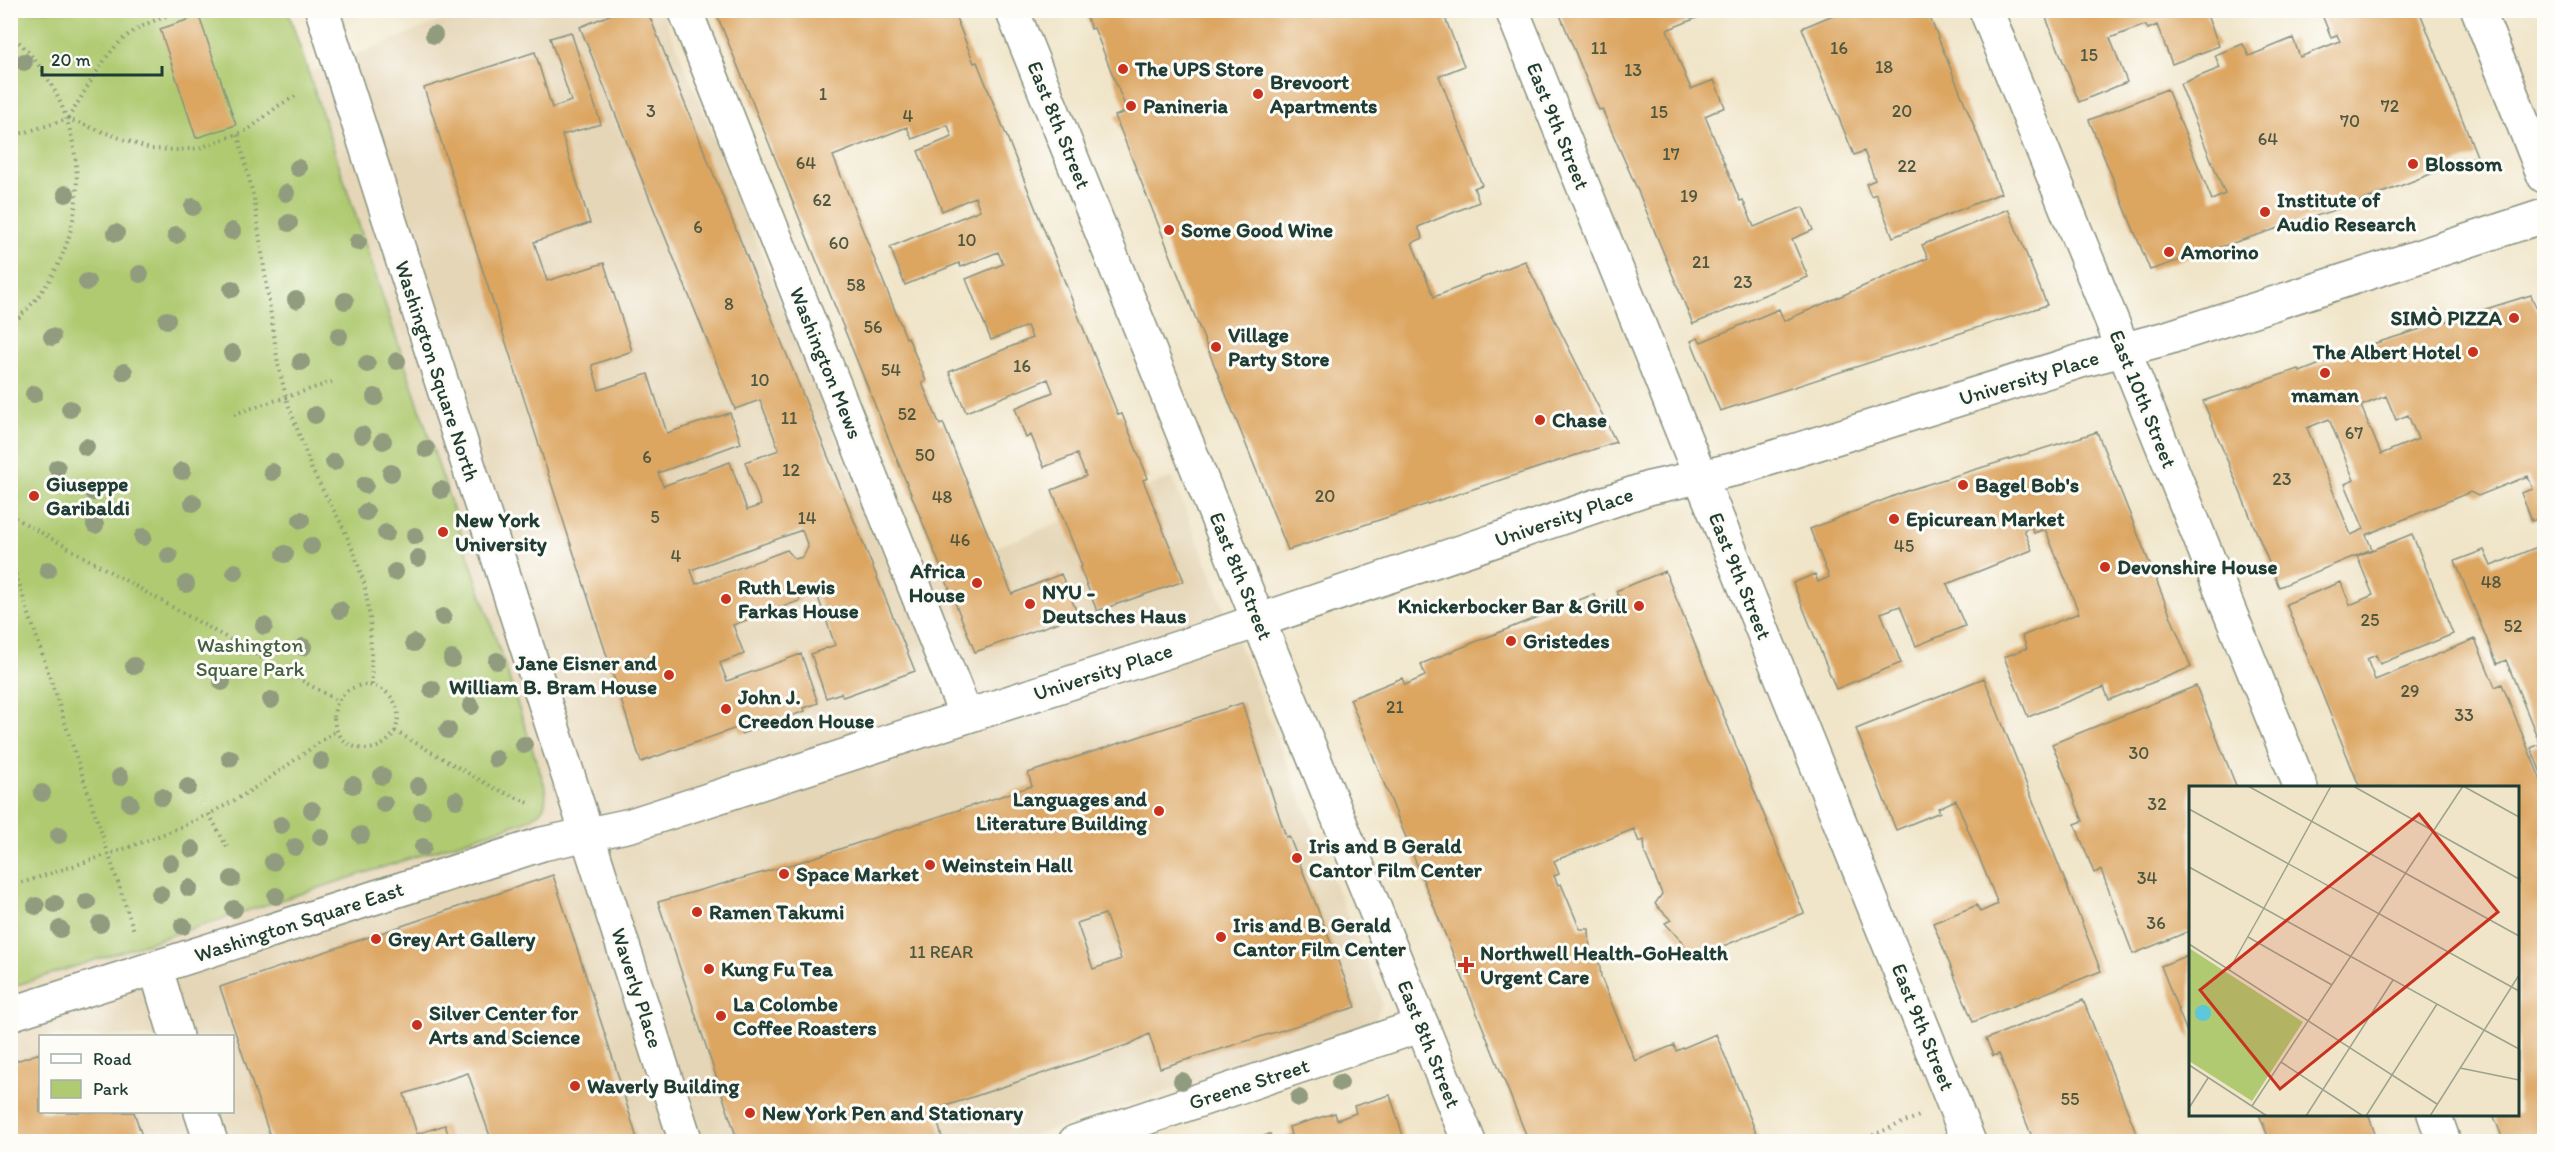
<svg xmlns="http://www.w3.org/2000/svg" width="2555" height="1152" font-family="Itim,sans-serif">
<style>
.built{fill:#e5d6b7;fill-rule:evenodd}
.green{fill:#afca71;stroke:#678452;stroke-width:1.5}
.building{fill:#dca560;fill-rule:evenodd}
.lines{fill:none;stroke-linecap:round;stroke-linejoin:round}
.street-casing{stroke:#88917e;stroke-width:36}
.secondary-casing{stroke:#88917e;stroke-width:36}
.path{stroke:#88917e;stroke-width:4;stroke-dasharray:1.5 4.5;stroke-linecap:butt}
.street{stroke:#fff;stroke-width:33}
.secondary{stroke:#fff;stroke-width:33}
.tree{fill:#919c7f}
.poi-dot{fill:#c8321e;stroke:#fdfcf7;stroke-width:2}
.labels{text-anchor:middle;stroke-width:6;stroke-linejoin:round;paint-order:stroke}
.number-label{font-size:18px;fill:#4e573f}
.poi-label{font-size:21px;font-weight:bold;fill:#1f3d34;stroke:#fdfcf7;text-anchor:start}
.street-label{font-size:21px;fill:#1f3d34;stroke:#fdfcf7}
.park-label{font-size:21px;fill:#436043;stroke:#fdfcf7}
.inset-road{fill:none;stroke:#9ca28d;stroke-width:1.5}
.view{fill:#c8321e;fill-opacity:0.15;stroke:#c8321e;stroke-width:3}
.inset-edge{fill:none;stroke:#1f3d34;stroke-width:3}
</style>
<rect width="100%" height="100%" fill="#fdfcf7"/>
<filter id="ink" filterUnits="userSpaceOnUse"><feTurbulence type="fractalNoise" baseFrequency=".0167" numOctaves="2"/><feDisplacementMap in="SourceGraphic" scale="12" xChannelSelector="R" yChannelSelector="G"/><feConvolveMatrix kernelMatrix="1 2 1 2 8 2 1 2 1" color-interpolation-filters="sRGB"/></filter>
<filter id="wash" filterUnits="userSpaceOnUse"><feTurbulence type="fractalNoise" baseFrequency=".008" numOctaves="4" result="noise"/><feDisplacementMap in="SourceGraphic" scale="24" xChannelSelector="R" yChannelSelector="G"/><feGaussianBlur stdDeviation="1.35" result="paint"/><feColorMatrix in="noise" values="0 0 0 0 0 0 0 0 0 0 0 0 0 0 0 0 0 1.4 0 .05"/><feComposite in="paint" operator="in"/></filter>
<g filter="url(#wash)">
<rect width="100%" height="100%" fill="#f0e5c9"/>
<!-- built -->
<path class="built" d="M10,11H288L309,73L466,11H662L897,587L1172,477L1380,996L1382,1004L1375,1019L1368,1025L1017,1141H11ZM40,1036H232V1112H40Z"/>
<!-- green -->
<path class="green" d="M10,11H288L545,787C548,807 542,814 523,822L11,987Z"/>
<g id="blocks">
<!-- building -->
<path class="building" d="M622,10H647L915,671L843,697L841,693L826,698L811,654L835,645L818,597L810,591L803,594L799,601L733,625L744,654L720,663L727,681L801,654L818,703L804,708L805,711L741,734L739,727L641,762L424,88L535,52L552,108L571,101L550,38L571,32L601,124L562,135L590,223L534,242L547,281L604,263L632,351L592,365L599,390L648,374L667,433L730,413L741,443L658,473L663,486L730,462L747,510L761,505L745,462L779,450L760,400L735,409L580,27ZM802,530L808,547L803,557L795,559L787,550L696,584L691,570Z
M715,10H953L974,63L977,62L1118,415L1122,414L1148,478L1143,480L1184,581L1097,611L1080,568L1082,566L1052,490L1086,476L1077,454L1044,467L1031,435L1026,438L1015,408L1053,392L1048,379L966,412L949,372L1032,338L1027,326L991,340L966,279L1003,264L998,252L961,267L959,263L905,285L890,247L980,210L975,197L942,211L918,151L952,137L948,125L912,139L907,127L833,156L906,338L908,337L926,381L922,383L940,425L943,423L1012,594L1061,574L1078,615L975,652Z
M1084,10H1442L1464,66L1439,76L1482,185L1474,188L1479,202L1418,227L1423,238L1412,243L1434,297L1525,261L1616,442L1288,550L1115,116L1127,111L1094,28L1091,29Z
M1558,10H1696L1699,17L1667,30L1685,75L1691,89L1714,80L1725,107L1705,116L1740,201L1743,200L1754,227L1803,207L1813,230L1792,239L1808,277L1693,324L1638,191L1602,109L1599,110Z
M1831,10H1927L2001,193L1893,237L1876,194L1871,196L1866,184L1875,180L1864,151L1854,155L1802,28L1833,15Z
M2043,10H2205L2219,46L2172,64L2157,25L2148,29L2145,25L2110,38L2127,82L2079,102Z
M2320,10H2419L2477,156L2359,202L2150,270L2089,120L2167,89L2212,200L2225,194L2180,84L2220,68L2215,55L2243,44L2249,56L2293,38L2300,57L2340,41L2337,35L2331,37Z
M199,16L236,125L196,138L160,29Z
M2008,209L2047,305L1720,411L1691,341L1698,338L1701,342L1779,309L1784,321L1928,258L1922,245Z
M2531,295L2544,328V516L2532,521L2521,493L2533,489L2528,476L2478,496L2470,492L2366,535L2372,549L2279,587L2203,401L2299,369L2300,372L2366,346ZM2386,396L2396,420L2408,415L2418,439L2381,454L2361,406ZM2329,419L2354,480L2345,484L2364,529L2351,535L2307,428Z
M2097,432L2191,667L2109,700L2104,687L2028,717L2004,657L2027,648L2022,636L2079,613L2045,529L2034,533L2031,527L2024,530L2032,550L1947,584L1965,626L1916,646L1900,606L1881,613L1901,663L1836,689L1793,583L1815,574L1818,582L1829,577L1810,529L1909,490Z
M2412,534L2453,634L2380,664L2376,655L2367,659L2375,680L2475,639L2495,687L2502,684L2544,788V838L2541,839L2544,847V1142H2504L2493,1114H2518V788H2360L2286,604L2341,582L2350,605L2373,595L2357,556Z
M2544,544V781L2531,748L2540,744L2506,660L2497,664L2455,561L2484,550L2491,566Z
M1665,571L1804,913L1689,960L1683,943L1665,923L1671,920L1655,904L1662,894L1645,853L1644,840L1639,842L1634,829L1554,861L1559,874L1554,876L1558,885L1561,884L1580,929H1589L1590,952L1598,951L1601,977L1635,1061L1674,1045L1676,1051L1716,1034L1760,1142H1529L1350,699L1402,678L1405,685L1425,676L1421,664L1594,594L1599,605L1619,598L1616,591Z
M1984,678L2101,971L1973,1022L1933,923L1977,905L1980,912L1998,904L1956,800L1938,808L1940,812L1896,830L1856,729Z
M2196,686L2237,788H2190V931L2133,954L2101,870L2094,873L2075,824L2083,821L2052,744Z
M1242,703L1286,837L1289,836L1356,1007L1160,1068L1149,1034L1130,1044L934,1110L942,1137L931,1142H738L658,902L800,862L1032,786L1028,773ZM1105,914L1121,959L1093,969L1077,923Z
M553,875L615,1065L638,1142H492L468,1073L404,1094L417,1134L445,1125L451,1142H272L220,987Z
M2190,954V1040L2161,966Z
M2083,1000L2140,1142H2034L1999,1054L1993,1056L1986,1039Z
M40,1053V1112H134L144,1142H10V1063Z
M1390,1095L1405,1142H1249L1270,1134L1273,1141L1291,1135L1289,1127L1335,1113L1337,1120L1356,1113L1354,1106Z
M2259,1114H2368L2378,1142H2270Z"/>
</g>
</g>
<g filter="url(#ink)">
<use href="#blocks" fill-opacity="0" stroke="#88917e" stroke-width="1.5"/>
<g class="lines">
<!-- street casing -->
<g class="street-casing">
<path id="street" d="M322,10L686,1142
M685,10L966,716
M1512,10L1969,1142
M1986,10L2301,788
M2478,10L2544,176
M156,969L176,1036
M10,1014L542,844L631,825L1187,645L1649,488L1736,469L2084,360L2167,338L2544,216
M201,1112L211,1142
M2434,1114L2444,1142
M1075,1142L1422,1025"/>
</g>
<!-- secondary casing -->
<g class="secondary-casing">
<path id="secondary" d="M1012,10L1469,1142"/>
</g>
<!-- path -->
<path class="path" d="M10,34C97,109 101,251 10,325
M68,118C83,96 97,68 114,48C132,27 159,18 184,10
M238,135L254,198L278,364L287,401L312,470L342,525L354,552L364,583L370,618L372,685
M10,137L68,119L150,149L176,150L200,148L248,130L278,106L299,94
M234,414L332,382
M10,515L338,701
M10,557L134,931
M334 717a32 32 0 1 1 64 0a32 32 0 1 1-64 0Z
M395,731L492,787L531,804
M209,814L228,849
M10,887C77,864 144,845 207,815C253,793 295,759 337,730
M1856,1142L1919,1116"/>
<!-- street -->
<use href="#street" class="street"/>
<!-- secondary -->
<use href="#secondary" class="secondary"/>
</g>
<!-- trees -->
<g class="tree">
<circle cx="434" cy="35" r="9"/>
<circle cx="24" cy="62" r="9"/>
<circle cx="298" cy="168" r="9"/>
<circle cx="286" cy="193" r="9"/>
<circle cx="66" cy="194" r="9"/>
<circle cx="193" cy="207" r="9"/>
<circle cx="289" cy="223" r="9"/>
<circle cx="232" cy="231" r="9"/>
<circle cx="116" cy="233" r="9"/>
<circle cx="176" cy="235" r="9"/>
<circle cx="358" cy="242" r="9"/>
<circle cx="140" cy="274" r="9"/>
<circle cx="87" cy="282" r="9"/>
<circle cx="232" cy="289" r="9"/>
<circle cx="296" cy="300" r="9"/>
<circle cx="345" cy="301" r="9"/>
<circle cx="167" cy="320" r="9"/>
<circle cx="339" cy="336" r="9"/>
<circle cx="52" cy="337" r="9"/>
<circle cx="232" cy="353" r="9"/>
<circle cx="397" cy="361" r="9"/>
<circle cx="301" cy="362" r="9"/>
<circle cx="367" cy="364" r="9"/>
<circle cx="124" cy="372" r="9"/>
<circle cx="34" cy="394" r="9"/>
<circle cx="375" cy="397" r="9"/>
<circle cx="70" cy="409" r="9"/>
<circle cx="315" cy="415" r="9"/>
<circle cx="362" cy="435" r="9"/>
<circle cx="383" cy="441" r="9"/>
<circle cx="86" cy="447" r="9"/>
<circle cx="426" cy="449" r="9"/>
<circle cx="334" cy="462" r="9"/>
<circle cx="57" cy="468" r="9"/>
<circle cx="182" cy="471" r="9"/>
<circle cx="272" cy="472" r="9"/>
<circle cx="391" cy="473" r="9"/>
<circle cx="365" cy="485" r="9"/>
<circle cx="441" cy="490" r="9"/>
<circle cx="93" cy="492" r="9"/>
<circle cx="193" cy="503" r="9"/>
<circle cx="366" cy="512" r="9"/>
<circle cx="301" cy="520" r="9"/>
<circle cx="95" cy="525" r="9"/>
<circle cx="386" cy="533" r="9"/>
<circle cx="415" cy="536" r="9"/>
<circle cx="143" cy="537" r="9"/>
<circle cx="311" cy="546" r="9"/>
<circle cx="285" cy="554" r="9"/>
<circle cx="169" cy="556" r="9"/>
<circle cx="418" cy="558" r="9"/>
<circle cx="48" cy="570" r="9"/>
<circle cx="235" cy="572" r="9"/>
<circle cx="395" cy="572" r="9"/>
<circle cx="186" cy="584" r="9"/>
<circle cx="340" cy="610" r="9"/>
<circle cx="443" cy="617" r="9"/>
<circle cx="264" cy="626" r="9"/>
<circle cx="414" cy="643" r="9"/>
<circle cx="303" cy="647" r="9"/>
<circle cx="452" cy="659" r="9"/>
<circle cx="497" cy="661" r="9"/>
<circle cx="134" cy="666" r="9"/>
<circle cx="222" cy="682" r="9"/>
<circle cx="432" cy="689" r="9"/>
<circle cx="271" cy="700" r="9"/>
<circle cx="471" cy="706" r="9"/>
<circle cx="448" cy="730" r="9"/>
<circle cx="524" cy="745" r="9"/>
<circle cx="230" cy="758" r="9"/>
<circle cx="496" cy="759" r="9"/>
<circle cx="321" cy="761" r="9"/>
<circle cx="382" cy="776" r="9"/>
<circle cx="120" cy="777" r="9"/>
<circle cx="353" cy="785" r="9"/>
<circle cx="418" cy="786" r="9"/>
<circle cx="188" cy="787" r="9"/>
<circle cx="42" cy="793" r="9"/>
<circle cx="162" cy="797" r="9"/>
<circle cx="456" cy="800" r="9"/>
<circle cx="130" cy="803" r="9"/>
<circle cx="384" cy="804" r="9"/>
<circle cx="312" cy="810" r="9"/>
<circle cx="422" cy="811" r="9"/>
<circle cx="281" cy="825" r="9"/>
<circle cx="59" cy="835" r="9"/>
<circle cx="361" cy="835" r="9"/>
<circle cx="321" cy="837" r="9"/>
<circle cx="295" cy="847" r="9"/>
<circle cx="423" cy="847" r="9"/>
<circle cx="192" cy="849" r="9"/>
<circle cx="273" cy="862" r="9"/>
<circle cx="171" cy="863" r="9"/>
<circle cx="232" cy="879" r="9"/>
<circle cx="189" cy="888" r="9"/>
<circle cx="160" cy="894" r="9"/>
<circle cx="276" cy="896" r="9"/>
<circle cx="87" cy="902" r="9"/>
<circle cx="55" cy="904" r="9"/>
<circle cx="36" cy="906" r="9"/>
<circle cx="234" cy="909" r="9"/>
<circle cx="100" cy="924" r="9"/>
<circle cx="183" cy="926" r="9"/>
<circle cx="60" cy="929" r="9"/>
<circle cx="1182" cy="1081" r="9"/>
<circle cx="1340" cy="1083" r="9"/>
<circle cx="1299" cy="1098" r="9"/>
</g>
</g>
<!-- markers -->
<g class="poi-dot">
<circle cx="1123" cy="69" r="6"/>
<circle cx="1258" cy="94" r="6"/>
<circle cx="1131" cy="106" r="6"/>
<circle cx="2413" cy="164" r="6"/>
<circle cx="2265" cy="212" r="6"/>
<circle cx="1169" cy="230" r="6"/>
<circle cx="2169" cy="252" r="6"/>
<circle cx="2514" cy="318" r="6"/>
<circle cx="1216" cy="347" r="6"/>
<circle cx="2473" cy="352" r="6"/>
<circle cx="2325" cy="373" r="6"/>
<circle cx="1540" cy="420" r="6"/>
<circle cx="1963" cy="485" r="6"/>
<circle cx="34" cy="496" r="6"/>
<circle cx="1894" cy="519" r="6"/>
<circle cx="443" cy="532" r="6"/>
<circle cx="2105" cy="567" r="6"/>
<circle cx="977" cy="583" r="6"/>
<circle cx="726" cy="599" r="6"/>
<circle cx="1030" cy="604" r="6"/>
<circle cx="1639" cy="606" r="6"/>
<circle cx="1511" cy="641" r="6"/>
<circle cx="669" cy="675" r="6"/>
<circle cx="726" cy="709" r="6"/>
<circle cx="1159" cy="811" r="6"/>
<circle cx="1297" cy="858" r="6"/>
<circle cx="930" cy="865" r="6"/>
<circle cx="784" cy="874" r="6"/>
<circle cx="697" cy="912" r="6"/>
<circle cx="1221" cy="937" r="6"/>
<circle cx="376" cy="939" r="6"/>
<path d="M1463 956h6v6h6v6h-6v6h-6v-6h-6v-6h6z"/>
<circle cx="709" cy="969" r="6"/>
<circle cx="721" cy="1016" r="6"/>
<circle cx="417" cy="1025" r="6"/>
<circle cx="575" cy="1086" r="6"/>
<circle cx="750" cy="1113" r="6"/>
</g>
<g class="labels">
<!-- number labels -->
<g class="number-label">
<text x="1599" y="54">11</text>
<text x="1839" y="54">16</text>
<text x="2089" y="61">15</text>
<text x="1884" y="73">18</text>
<text x="1633" y="76">13</text>
<text x="823" y="100">1</text>
<text x="2390" y="112">72</text>
<text x="651" y="117">3</text>
<text x="1902" y="117">20</text>
<text x="1659" y="118">15</text>
<text x="908" y="122">4</text>
<text x="2350" y="127">70</text>
<text x="2268" y="145">64</text>
<text x="1671" y="160">17</text>
<text x="806" y="169">64</text>
<text x="1907" y="172">22</text>
<text x="1689" y="202">19</text>
<text x="822" y="206">62</text>
<text x="698" y="233">6</text>
<text x="967" y="246">10</text>
<text x="839" y="249">60</text>
<text x="1701" y="268">21</text>
<text x="1743" y="288">23</text>
<text x="856" y="291">58</text>
<text x="729" y="310">8</text>
<text x="873" y="333">56</text>
<text x="1022" y="372">16</text>
<text x="891" y="376">54</text>
<text x="760" y="386">10</text>
<text x="907" y="420">52</text>
<text x="789" y="424">11</text>
<text x="2354" y="439">67</text>
<text x="925" y="461">50</text>
<text x="647" y="463">6</text>
<text x="791" y="476">12</text>
<text x="2282" y="485">23</text>
<text x="1325" y="502">20</text>
<text x="942" y="503">48</text>
<text x="655" y="523">5</text>
<text x="807" y="524">14</text>
<text x="960" y="546">46</text>
<text x="1904" y="552">45</text>
<text x="676" y="562">4</text>
<text x="2491" y="588">48</text>
<text x="2370" y="626">25</text>
<text x="2513" y="632">52</text>
<text x="2410" y="697">29</text>
<text x="1395" y="713">21</text>
<text x="2464" y="721">33</text>
<text x="2139" y="759">30</text>
<text x="2157" y="810">32</text>
<text x="2147" y="884">34</text>
<text x="2156" y="929">36</text>
<text x="941" y="958">11 REAR</text>
<text x="2070" y="1105">55</text>
</g>
<!-- poi labels -->
<g class="poi-label">
<text x="1135" y="76">The UPS Store</text>
<text x="1270" y="89">Brevoort<tspan x="1270" dy="24">Apartments</tspan></text>
<text x="1143" y="113">Panineria</text>
<text x="2425" y="171">Blossom</text>
<text x="2277" y="207">Institute of<tspan x="2277" dy="24">Audio Research</tspan></text>
<text x="1181" y="237">Some Good Wine</text>
<text x="2181" y="259">Amorino</text>
<text x="2502" y="325" text-anchor="end">SIMÒ PIZZA</text>
<text x="1228" y="342">Village<tspan x="1228" dy="24">Party Store</tspan></text>
<text x="2461" y="359" text-anchor="end">The Albert Hotel</text>
<text x="2325" y="402" text-anchor="middle">maman</text>
<text x="1552" y="427">Chase</text>
<text x="46" y="491">Giuseppe<tspan x="46" dy="24">Garibaldi</tspan></text>
<text x="1975" y="492">Bagel Bob's</text>
<text x="1906" y="526">Epicurean Market</text>
<text x="455" y="527">New York<tspan x="455" dy="24">University</tspan></text>
<text x="2117" y="574">Devonshire House</text>
<text x="965" y="578" text-anchor="end">Africa<tspan x="965" dy="24">House</tspan></text>
<text x="738" y="594">Ruth Lewis<tspan x="738" dy="24">Farkas House</tspan></text>
<text x="1042" y="599">NYU -<tspan x="1042" dy="24">Deutsches Haus</tspan></text>
<text x="1627" y="613" text-anchor="end">Knickerbocker Bar &amp; Grill</text>
<text x="1523" y="648">Gristedes</text>
<text x="657" y="670" text-anchor="end">Jane Eisner and<tspan x="657" dy="24">William B. Bram House</tspan></text>
<text x="738" y="704">John J.<tspan x="738" dy="24">Creedon House</tspan></text>
<text x="1147" y="806" text-anchor="end">Languages and<tspan x="1147" dy="24">Literature Building</tspan></text>
<text x="1309" y="853">Iris and B Gerald<tspan x="1309" dy="24">Cantor Film Center</tspan></text>
<text x="942" y="872">Weinstein Hall</text>
<text x="796" y="881">Space Market</text>
<text x="709" y="919">Ramen Takumi</text>
<text x="1233" y="932">Iris and B. Gerald<tspan x="1233" dy="24">Cantor Film Center</tspan></text>
<text x="388" y="946">Grey Art Gallery</text>
<text x="1480" y="960">Northwell Health-GoHealth<tspan x="1480" dy="24">Urgent Care</tspan></text>
<text x="721" y="976">Kung Fu Tea</text>
<text x="733" y="1011">La Colombe<tspan x="733" dy="24">Coffee Roasters</tspan></text>
<text x="429" y="1020">Silver Center for<tspan x="429" dy="24">Arts and Science</tspan></text>
<text x="587" y="1093">Waverly Building</text>
<text x="762" y="1120">New York Pen and Stationary</text>
</g>
<!-- street labels -->
<g class="street-label">
<text transform="translate(1059 125) rotate(68)" y="7">East 8th Street</text>
<text transform="translate(1558 126) rotate(68)" y="7">East 9th Street</text>
<text transform="translate(826 363) rotate(68)" y="7">Washington Mews</text>
<text transform="translate(437 371) rotate(72)" y="7">Washington Square North</text>
<text transform="translate(2029 378) rotate(-17)" y="7">University Place</text>
<text transform="translate(2143 399) rotate(68)" y="7">East 10th Street</text>
<text transform="translate(1564 517) rotate(-19)" y="7">University Place</text>
<text transform="translate(1241 576) rotate(68)" y="7">East 8th Street</text>
<text transform="translate(1740 576) rotate(68)" y="7">East 9th Street</text>
<text transform="translate(1103 672) rotate(-18)" y="7">University Place</text>
<text transform="translate(299 922) rotate(-18)" y="7">Washington Square East</text>
<text transform="translate(637 988) rotate(72)" y="7">Waverly Place</text>
<text transform="translate(1923 1027) rotate(68)" y="7">East 9th Street</text>
<text transform="translate(1429 1044) rotate(68)" y="7">East 8th Street</text>
<text transform="translate(1249 1084) rotate(-18)" y="7">Greene Street</text>
</g>
<!-- park labels -->
<g class="park-label">
<text x="250" y="652">Washington<tspan x="250" dy="24">Square Park</tspan></text>
</g>
</g>
<!-- overview -->
<g transform="translate(2189 786)">
<rect width="330" height="330" fill="#f0e5c9"/>
<path d="M0,162L114,236L63,315L0,275Z" fill="#afca71"/>
<path d="M6 227a8 8 0 1 1 16 0a8 8 0 1 1-16 0Z" fill="#5ec7da"/>
<path class="inset-road" d="M59,0L330,150M164,0L330,93M274,0L330,31M0,23L330,205M0,81L295,244M75,122L142,0M59,151L143,199M0,158L248,318M40,184L75,122M295,244L330,263M92,276L174,330M0,279L78,330M271,282L330,294M63,320L274,0M0,322L19,292M117,330L204,194M177,330L248,218M241,330L330,189"/>
<path class="view" d="M230,28L309,126L91,303L11,204Z"/>
<rect width="330" height="330" class="inset-edge"/>
</g>
<!-- margin -->
<rect width="2555" height="1152" fill="none" stroke="#fdfcf7" stroke-width="36"/>
<!-- legend -->
<rect x="39" y="1035" width="195" height="78" fill="#fdfcf7" stroke="#a4b0a9" stroke-width="1.5"/>
<rect x="51" y="1054" width="30" height="9" fill="#ffffff" stroke="#a4b0a9" stroke-width="1.5"/>
<text x="93" y="1065" font-size="18" fill="#1f3d34">Road</text>
<rect x="51" y="1080" width="30" height="18" fill="#afca71" stroke="#a4b0a9" stroke-width="1.5"/>
<text x="93" y="1095" font-size="18" fill="#1f3d34">Park</text>
<!-- scale -->
<path d="M42 66v9h120v-9" fill="none" stroke="#1f3d34" stroke-width="3"/>
<text x="51" y="66" font-size="18" fill="#1f3d34" stroke="#fdfcf7" stroke-width="4.5" paint-order="stroke">20 m</text>
</svg>
